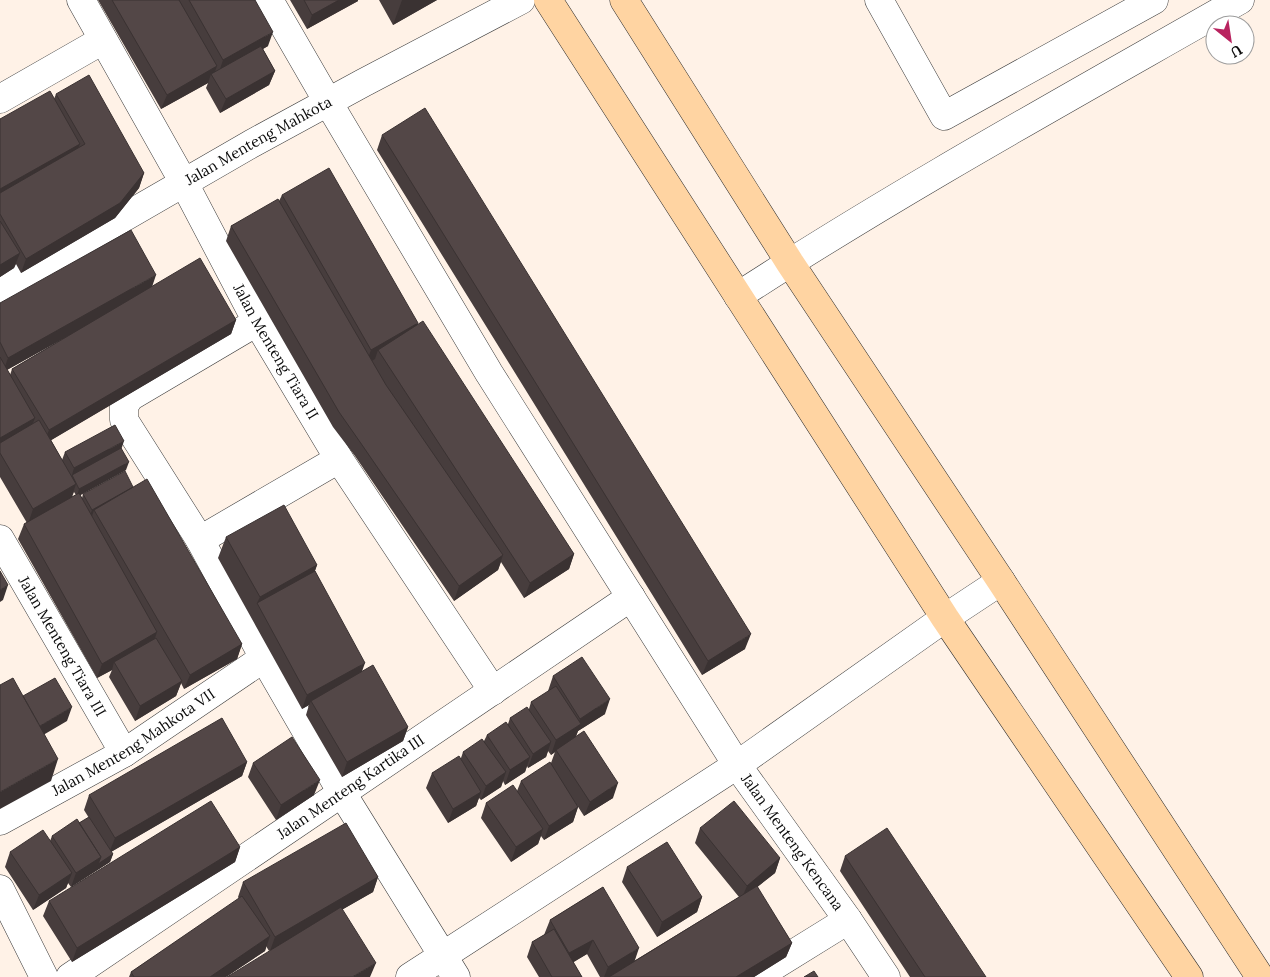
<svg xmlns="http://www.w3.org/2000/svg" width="1270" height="977" font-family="Lora,serif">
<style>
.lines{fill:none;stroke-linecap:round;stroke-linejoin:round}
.street-casing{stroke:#3d3d3d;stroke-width:29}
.secondary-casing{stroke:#2c2c2c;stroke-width:29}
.street{stroke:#fff;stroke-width:28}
.secondary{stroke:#ffd4a2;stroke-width:28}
.wall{fill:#473d3d;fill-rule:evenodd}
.shaded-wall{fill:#3a3232}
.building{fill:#534747;stroke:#3a3232}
.labels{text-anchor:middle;stroke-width:5;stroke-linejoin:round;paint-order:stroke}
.street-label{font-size:15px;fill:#0a0a0a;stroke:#fff}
</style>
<rect width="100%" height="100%" fill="#fff2e7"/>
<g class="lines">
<!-- street casing -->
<g class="street-casing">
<g id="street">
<path id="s1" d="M81,0L184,183L257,322L339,459L493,691"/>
<path id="s2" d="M269,0L328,102L489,373L737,765L848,920L886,977"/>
<path d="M879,0L944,116L1154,0"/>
<path d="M0,99L103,40"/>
<path id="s3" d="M0,289L251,144L363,83L521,0"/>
<path d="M738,296C901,190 1072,96 1240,0"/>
<path d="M257,322L130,397L124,406V420L200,540L264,658L342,793L456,977"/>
<path id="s4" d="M0,539L124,753"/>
<path d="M200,540L339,459"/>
<path id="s5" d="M0,821L124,753L264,658"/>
<path d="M0,889L44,977"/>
<path id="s6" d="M70,977L631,597"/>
<path d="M410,977L737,765L945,618L1001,581"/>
<path d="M756,977L848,920"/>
</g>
</g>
<!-- secondary casing -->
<g class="secondary-casing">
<path id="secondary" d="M548,0L945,618L1189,977
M624,0L790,263L1001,581L1260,977"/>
</g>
<!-- street -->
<use href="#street" class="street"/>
<!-- secondary -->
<use href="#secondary" class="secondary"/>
</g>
<!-- wall -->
<path class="wall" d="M98,0H255L268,46L263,49L275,71L269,85L220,113L206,88L208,83L161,109Z
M290,0H358V1L307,29Z
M379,0H437L393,25Z
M56,94L144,173L139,188L115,218L21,273L16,264L14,268L0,277V119L54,99Z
M382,135L745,649L702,675L377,150Z
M282,195L417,325L574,554L569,569L524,598L501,562L498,570L454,601L355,456L333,427L226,241L231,226L279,201Z
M152,286L236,320L231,334L51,440L62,460L65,452L121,448L126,470L80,495L82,498L83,494L133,487L242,644L237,659L184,689L181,683L176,696L135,721L109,677L112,670L97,678L18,539L24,524L27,523L0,477V303ZM68,336L12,369L10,375L7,370ZM74,492L76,495L72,497Z
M226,537L317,565L315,571L362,671L408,727L403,741L342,777L306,715L309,705L302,709L218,558Z
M553,676L605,714L578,731L576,736L613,798L584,816L571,796L578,807L573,822L544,840L541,836L538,844L511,862L481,818L486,803L517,791L521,781L551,763L555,752L551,755L548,751L546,757L528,768L527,766L525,772L505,785L503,781L501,787L481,800L479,798L476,806L448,823L426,788L432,773L461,758L463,752L484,741L487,735L508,724L510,718L529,709L531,702L548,692V691Z
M247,762L242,776L111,852L113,854L110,862L71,887L68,883L66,888L33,910L5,867L10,852L50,841L52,836L89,818L84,810L89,795Z
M253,763L314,795L276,820L248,777Z
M700,828L780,858L775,873L757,887L792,943L786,957L754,977H600L587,954L573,962L582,977H539L527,957L532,942L544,935L550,920L603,887L634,961L739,897L695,843Z
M240,847L235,862L72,962L43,916L49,901Z
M845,856L986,977H910L840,871Z
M627,867L702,897L697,912L657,937L622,882Z
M378,877L373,892L269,951L266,946L265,951L226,977H129L131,972L239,899L238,897L243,882Z"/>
<!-- shaded-wall -->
<path class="shaded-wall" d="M339,0H358V1L307,29L312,15Z
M402,0H437L393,25Z
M273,32L268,46L218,75L223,60Z
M217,66L213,77L211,74L208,83L161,109L167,95Z
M275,71L269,85L220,113L226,99Z
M80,144L74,158L0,201V189Z
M144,173L139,188L115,218L21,273L26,259Z
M20,253L14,268L0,277V265Z
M156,275L151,290L3,372L8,358Z
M236,320L231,334L43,445L49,430Z
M418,323L413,337L378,350L375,359L366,364L371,350Z
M35,418L29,433L0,449V438Z
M124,441L119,456L72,475L74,468Z
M129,462L126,470L77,497L79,489Z
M76,484L71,499L28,524L33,509Z
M133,487L94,510L92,516L89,518L92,510Z
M574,554L569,569L524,598L530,583Z
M503,555L498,570L454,601L459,586Z
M317,565L309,586L257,603L260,597Z
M8,585L3,600L0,602V590Z
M157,632L152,647L114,662L112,670L97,678L102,664Z
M751,634L745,649L702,675L708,661Z
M242,644L237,659L184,689L190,675Z
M365,663L360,677L311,701L309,705L302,709L307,695Z
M182,681L176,696L135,721L140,706Z
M610,699L605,714L578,731L575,739L556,750L555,752L551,755L556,740L578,726L580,719Z
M72,707L67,721L33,741L38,727Z
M408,727L403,741L342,777L347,762Z
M551,742L546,757L528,768L533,754Z
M530,757L525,772L505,785L510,770Z
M58,759L51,781L0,809V792Z
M247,762L242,776L109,853L115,838Z
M506,772L501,787L481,800L486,786Z
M320,780L314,795L276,820L281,805Z
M618,783L613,798L584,816L590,802Z
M481,792L476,806L448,823L453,809Z
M578,807L573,822L544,840L549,826Z
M543,829L538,844L511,862L516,847Z
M240,847L235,862L72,962L77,948Z
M113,854L110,862L71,887L76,873L101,857Z
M780,858L775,873L741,900L747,886Z
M72,873L66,888L33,910L39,895Z
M378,877L373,892L270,951L275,937Z
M702,897L697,912L657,937L662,922Z
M270,936L265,951L226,977H210Z
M593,940L587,954L564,968L569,953Z
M792,943L786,957L754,977H736Z
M639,948L634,963L610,977H604L608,967Z
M376,963L370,977H352Z"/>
<!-- building -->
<path class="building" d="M112,0H179L217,66L167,95Z
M189,0H255L273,32L223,60Z
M304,0H339L312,15Z
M261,46L275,71L226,99L211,74Z
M89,75L144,173L120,203L26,259L0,214V193L85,144L56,94Z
M50,91L80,144L0,189V119Z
M425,108L751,634L708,661L382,135Z
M329,168L418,323L371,350L282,195Z
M278,199L386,385L503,555L459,586L360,442L339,412L231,226Z
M0,221L20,253L0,265Z
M131,230L156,275L8,358L0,342V303Z
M200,258L236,320L49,430L12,369Z
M423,321L574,554L530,583L378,350Z
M0,357L35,418L0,438Z
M39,420L76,484L33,509L0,453V443Z
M115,425L124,441L74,468L65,452Z
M121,448L129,462L79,489L72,475Z
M125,471L133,487L92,510L83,494Z
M147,479L242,644L190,675L94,510Z
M79,493L157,632L102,664L24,524Z
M284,505L317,565L260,597L226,537Z
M0,571L8,585L0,590Z
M315,571L365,663L307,695L257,603Z
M156,638L182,681L140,706L114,662Z
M582,657L610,699L580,719L553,676Z
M373,665L408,727L347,762L311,701Z
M13,678L58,759L0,792V685Z
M55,678L72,707L40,726L23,696Z
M556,686L581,724L556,740L531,702Z
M527,707L551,742L533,754L510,718Z
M222,718L247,762L115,838L89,795Z
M506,722L530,757L510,770L487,735Z
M584,731L618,783L590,802L556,750Z
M292,737L320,780L281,805L253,763Z
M482,739L506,772L486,786L463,752Z
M459,756L481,792L453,809L432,773Z
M550,762L578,807L549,826L521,781Z
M513,785L543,829L516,847L486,803Z
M211,801L240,847L77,948L49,901Z
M734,801L780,858L747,886L700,828Z
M89,817L113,854L98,864L101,857L79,823Z
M77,819L101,857L76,873L52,836Z
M346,823L378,877L275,937L243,882Z
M887,828L986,977H925L845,856Z
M43,830L72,873L39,895L10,852Z
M667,842L702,897L662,922L627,867Z
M757,886L792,943L736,977H609Z
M603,887L639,948L608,967L593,940L569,953L550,920Z
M242,896L270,936L210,977H134L131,972Z
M341,907L376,963L352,977H227Z
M554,929L582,977H552L532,942Z
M814,971L818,977H804Z"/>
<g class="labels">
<!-- street labels -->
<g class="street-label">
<text dy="5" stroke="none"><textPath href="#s3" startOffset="298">Jalan Menteng Mahkota</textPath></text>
<text dy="5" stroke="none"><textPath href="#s1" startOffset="402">Jalan Menteng Tiara II</textPath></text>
<text dy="5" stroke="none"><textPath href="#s4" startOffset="124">Jalan Menteng Tiara III</textPath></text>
<text dy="5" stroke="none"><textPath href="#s5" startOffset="155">Jalan Menteng Mahkota VII</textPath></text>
<text dy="5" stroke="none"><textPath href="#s6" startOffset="339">Jalan Menteng Kartika III</textPath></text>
<text dy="5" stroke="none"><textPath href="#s2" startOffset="992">Jalan Menteng Kencana</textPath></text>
</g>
</g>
<!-- north arrow -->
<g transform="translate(1230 40) rotate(150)"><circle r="24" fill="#ffffff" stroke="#9d9d9d"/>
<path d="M0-4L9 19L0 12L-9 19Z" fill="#b9235f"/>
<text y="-8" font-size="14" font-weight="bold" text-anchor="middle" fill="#0a0a0a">U</text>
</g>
</svg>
